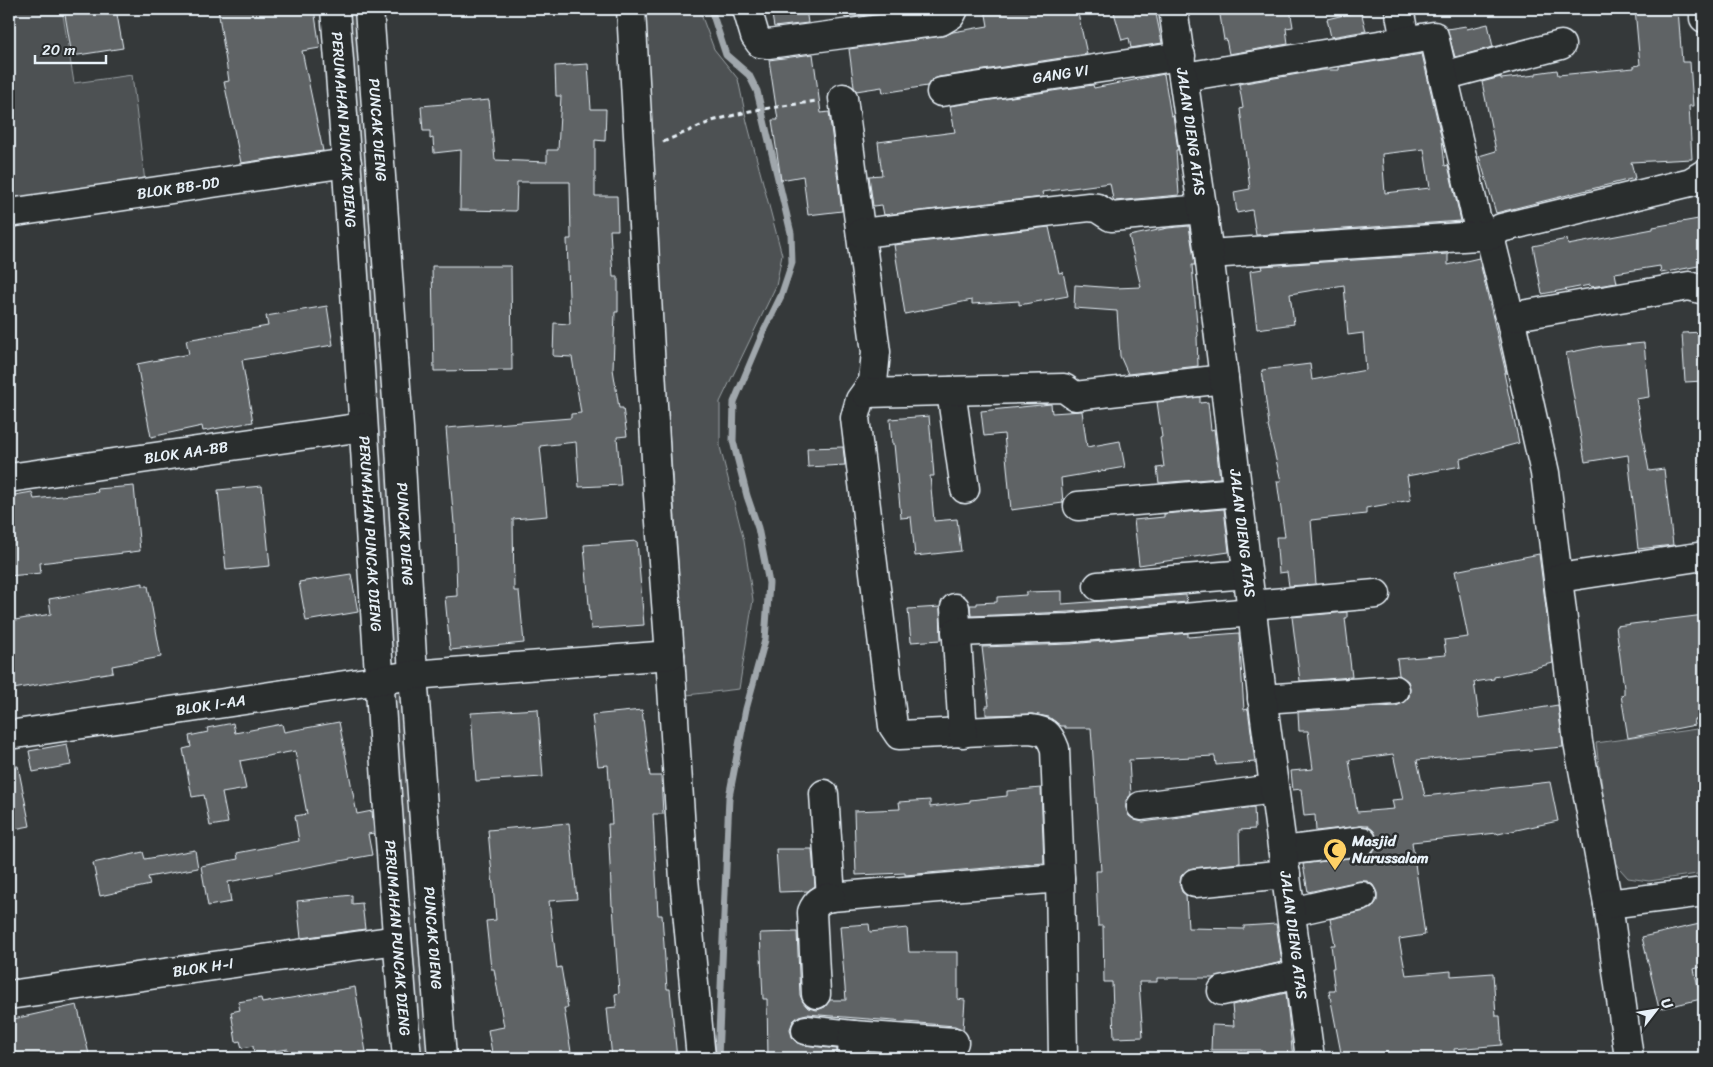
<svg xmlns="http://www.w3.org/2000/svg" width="1713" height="1067" font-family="Sriracha,sans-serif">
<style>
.green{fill:#4d5152;stroke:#9aa1a5}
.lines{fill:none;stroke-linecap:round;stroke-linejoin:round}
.stream{stroke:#a0a7ac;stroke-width:7}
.building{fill:#5f6365;stroke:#e8f1f8;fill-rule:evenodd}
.street-casing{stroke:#e8f1f8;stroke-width:31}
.secondary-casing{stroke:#e8f1f8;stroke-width:31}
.path{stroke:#e8f1f8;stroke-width:3;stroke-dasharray:5 4;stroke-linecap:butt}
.street{stroke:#2a2d2e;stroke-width:28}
.secondary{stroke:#2a2d2e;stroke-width:28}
.labels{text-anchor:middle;stroke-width:5;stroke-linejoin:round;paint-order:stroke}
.street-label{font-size:15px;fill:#e8f1f8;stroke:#2a2d2e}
.poi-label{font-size:15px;font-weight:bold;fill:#e8f1f8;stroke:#2a2d2e;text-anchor:start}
</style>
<rect width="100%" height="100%" fill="#35393a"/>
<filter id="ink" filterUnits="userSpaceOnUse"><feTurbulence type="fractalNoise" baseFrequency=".02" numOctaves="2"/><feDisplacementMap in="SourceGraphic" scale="10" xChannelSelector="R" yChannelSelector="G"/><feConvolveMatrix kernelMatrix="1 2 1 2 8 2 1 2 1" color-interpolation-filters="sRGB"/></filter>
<g filter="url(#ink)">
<!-- green -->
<path class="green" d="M9,9H62L74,83L132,75L145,182L9,200Z
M346,9H357L400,643L399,649L395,652H391Z
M641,9H699L714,49L738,79L747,122L782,255L776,286L720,402V447L744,541L753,600L739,689L687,695Z
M390,689H402L430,1058H415Z
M1704,728V873L1649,881L1628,878L1612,860L1596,743Z"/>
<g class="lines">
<!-- stream -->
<path class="stream" d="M711,9L726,55L749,75L757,91L791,233L792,263L781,296L763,333L734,402L733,441L747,496L758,528L769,583L765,640L746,709L729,797L718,1058"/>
</g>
<!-- building -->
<path class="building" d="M64,9H116L123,48L72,56Z
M218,9H314L320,48L302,51L323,151L241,163L224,82L229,81Z
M771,9H806L808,23L774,27Z
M844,9H915L845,18Z
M985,9H1077L1087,54L939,77L932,80L927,86L883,93L882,87L856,91L854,87L849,49L943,36L953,32L988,26Z
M1113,9H1155L1162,43L1131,48L1129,38L1122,40Z
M1219,9H1290L1293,27L1286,28L1288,44L1229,54L1226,39L1224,40Z
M1635,9H1678L1682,62H1690L1693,106H1689L1692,159L1631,162L1635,178L1496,213L1479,156L1496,151L1482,82L1501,77V79L1536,75V73L1557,70L1558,75L1634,68V66L1640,65Z
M1361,11L1366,31L1331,37L1327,19Z
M1488,24L1493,47L1455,57L1447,29L1466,26L1467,29Z
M813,54L821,113L829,112L842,211L808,215L803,176L781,180L772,120H778L769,60Z
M1422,54L1442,140L1445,166L1448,165L1461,221L1256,235L1252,210L1237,213L1234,192L1250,189L1240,109L1243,108L1239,84L1322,70H1339V67ZM1424,149L1430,188L1385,193L1382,154Z
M588,64L591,109H606L605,141L595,140V196H617L618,230H610L613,277H618V312H615L613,369L619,408H623L627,436L617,437L621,485L579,487L576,442L540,446L547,516L513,519L514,591H519L524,643L450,650L445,597L457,596L455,524H454L446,428L571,418V414L581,413L572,357L553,356L554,323L570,324L567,239H571L570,182H517L516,211L460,210L461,150L434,153L433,138L430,139V131H423L421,106L489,100L495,160L547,162V150H558L561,96H556L555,66Z
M1164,74L1171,116L1173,115L1178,150H1176L1179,195L1115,201L1113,199L1110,183L1042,192L1043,197L884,215L882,205L873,206L869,176L882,175L878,142L955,132L950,106L1093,85L1094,88Z
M1704,218V265L1661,273L1660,266L1615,273L1617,283L1591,287L1590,285L1542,294L1533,246L1567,239L1568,245L1653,229V227Z
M1189,226L1195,265H1192L1198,336L1197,337L1198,366L1128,374L1120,356L1117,311L1074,308L1075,285L1115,288L1141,287L1129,236L1168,228Z
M1049,227L1059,273L1063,272L1068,296L1019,305V301L972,304V300L905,314L894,245Z
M1448,254V265L1479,258L1506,373H1504L1519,443L1460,459L1461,466L1407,476L1411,500L1366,508V514L1311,520L1316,584L1289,586L1287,572L1279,573L1276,537H1285L1277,481H1281L1268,426L1269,425L1262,370L1310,364L1312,380L1366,370L1363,333L1348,335L1344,285L1290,294L1294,324L1257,329L1250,271L1263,269L1262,266Z
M432,266H511L512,370L434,371Z
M327,306L333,345L242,360L253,422L203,431L202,426L151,437L137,364L189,354L186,340L268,326L266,316Z
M1704,332V381L1685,382L1682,333Z
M1644,343L1649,397L1636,399L1649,471L1664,469L1673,545L1638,549L1628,455L1585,462L1566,353L1602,346V347Z
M1200,397V403L1208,402L1211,430L1214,429L1220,478L1159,483L1157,468L1164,467L1160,438L1162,437L1157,402Z
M1051,404L1052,413L1082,411L1087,447L1120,441L1125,467L1061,478L1063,503L1011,510L1004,434L984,436L981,411Z
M929,416L934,476H930L934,521L957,519L961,551L915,556L911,517L901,518L894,444H892L890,419Z
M843,447L845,465L808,467L807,448Z
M134,486L140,551L40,563L41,573L9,576V496L32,492L34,499L98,492L97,489Z
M262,486L270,566L226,570L218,490Z
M1224,509L1229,552L1139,565L1134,520L1164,517V514Z
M637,541L644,625L591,629L584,545Z
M1539,554L1553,663L1531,669L1494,677V679L1474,682L1479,718L1558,705L1563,747L1417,760L1425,796L1550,782L1558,821L1498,834L1497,833L1412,842L1425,935L1399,939L1406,975L1451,971V976L1493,973L1496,1016H1500L1502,1045L1454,1049L1455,1058H1342L1329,991H1335L1332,968H1334L1331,945H1335L1330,919L1365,911L1372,908L1377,901V893L1373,885L1367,881H1359L1308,892L1303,864L1364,856L1372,853L1376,847L1378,840L1374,831L1368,826H1360L1316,831L1315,815L1304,816L1301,789L1293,790L1291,771L1313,769L1308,731H1299L1298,712L1396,706L1403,703L1409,697L1410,688L1408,681L1399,675L1397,659L1446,655L1444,640L1468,637L1455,571ZM1393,754L1403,799L1392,800L1394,809L1357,812L1349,760Z
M351,574L358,612L306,621L299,582Z
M143,583V586H148L161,657L112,666L113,672L13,689L9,660V621L51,614L49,599Z
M1062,591V604L1186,595L1187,602L1069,612L971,616L970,605H977V603L997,602V597L1026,595V592Z
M940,607L941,640L911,642L908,609Z
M1347,612V618H1345L1352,677L1300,681L1292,617Z
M1704,615V719L1694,720L1695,725L1628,738L1621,695L1624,694V688L1616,626Z
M1188,633V637L1239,633L1244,710L1248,709L1255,762L1216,765L1215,756L1129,760L1131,795L1126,800V808L1129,816L1135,820L1143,822L1254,807L1255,829L1239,830L1240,863L1193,868L1186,871L1181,876L1180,885L1182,892L1186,895L1188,928L1244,929V926L1276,924L1282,962L1214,978H1157V982H1139L1143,1037L1114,1038L1112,982H1104L1103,926H1098L1096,871H1101L1091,728H1065V726H1061L1049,717L1032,714L986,715V706H989L982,647L1071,644Z
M538,709L543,777L476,781L471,713Z
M642,710L650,776H661L663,814H653L658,915H662L667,989H670L677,1058H612L607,1008L616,1007L615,994L619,993L613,906H612L608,824H612L608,765L598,766L592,715Z
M339,722L357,814L372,811L374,833L368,834L372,855L228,882L231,902L208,906L201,866L238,859L237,853L299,841L295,816L307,814L295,751L240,761L246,789L222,793L228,823L210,826L204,795L192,797L183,749L191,747L189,736L208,732L207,728L233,723L235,733L282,724L284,732Z
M67,744L71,765L33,772L29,751Z
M18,766L30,826L9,830V767Z
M1041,788L1044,863L905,875V873L856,875L854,811L900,809L899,802L930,800V807L970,802V800L1007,796V791Z
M569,823L577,899L549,901L557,968L561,967L568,1008H564L572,1058H493L488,1030L504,1027L494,969H491L486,921L496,920L488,830Z
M776,849H812L815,886L808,891L779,892Z
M195,850L198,868L148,877L150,885L100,896L93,863L143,852L145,859Z
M352,895V904L362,903L365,929L301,938L297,901Z
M1704,923V966L1694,969L1701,999L1659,1009L1642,937Z
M869,924L870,932L907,928L909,952H958V999L965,1000L963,1030L955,1026L807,1014L799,1016L793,1021L790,1029L792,1037L797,1043L804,1045L837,1049V1058H768L767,999H763L760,933L797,932L800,995L803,1002L808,1008L817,1010L825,1007L830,1000H846L840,926Z
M355,987L367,1058H289L288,1049L254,1054L253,1046L242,1048L240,1041L236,1042L231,1012L240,1010L238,1002L261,998L262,1003Z
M1286,993L1293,1058H1262L1261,1050H1211L1212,1025L1234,1026L1232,1005Z
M77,1005L90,1058H9V1020Z"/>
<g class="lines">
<!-- street casing -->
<g class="street-casing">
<g id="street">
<path id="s1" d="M335,9C363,358 377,709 407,1058"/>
<path id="s2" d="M369,9L399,428L413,675L442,1058"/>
<path d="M747,9L755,36L760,43L768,44L941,21L951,15L954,9"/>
<path d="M1399,9L1405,40"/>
<path d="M1704,9V18"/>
<path d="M1443,76L1561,45"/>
<path d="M1184,77L1434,36L1477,221L1481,227L1492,235"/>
<path id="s3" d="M941,92L1181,56"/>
<path d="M843,98L876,352L873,382L860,400L855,418L893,726L899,735L1030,729C1046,731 1049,733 1055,749L1060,878L1063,1058"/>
<path id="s4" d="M9,213L347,163"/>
<path d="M861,233L1089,207L1097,208L1111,217L1203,209"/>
<path d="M1492,235V245L1510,317L1545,473L1578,742L1608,904L1629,1058"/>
<path d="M1209,254L1492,235L1501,228L1691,182L1704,174"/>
<path d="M1510,317L1689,286L1704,290"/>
<path d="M951,391L965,489"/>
<path d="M866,393L1064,388L1075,396L1224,379"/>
<path id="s5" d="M9,478L363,427"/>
<path d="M1078,506L1238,492"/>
<path d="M1559,578L1704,556"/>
<path d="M1098,586L1247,574"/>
<path d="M1251,605L1376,594"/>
<path d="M955,608L963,733"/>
<path d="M956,632L1070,628L1252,612"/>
<path d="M670,655L684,879L701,1058"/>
<path d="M1262,699L1395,690"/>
<path id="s6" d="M9,735L413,675L670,655L658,495L631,9"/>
<path d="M824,794L831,897L1060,878"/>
<path d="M1141,806L1274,789"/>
<path d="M1283,851L1362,841"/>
<path d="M1195,883L1286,874"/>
<path d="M1608,904L1704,892"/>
<path d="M1291,912L1362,896"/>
<path d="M1222,991L1299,974"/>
<path d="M816,994L812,912C816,902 821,899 831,897"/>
<path id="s7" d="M9,995L397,940"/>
<path d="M806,1030L853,1035"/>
<path d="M852,1058L853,1035L954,1042"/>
</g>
</g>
<!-- secondary casing -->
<g class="secondary-casing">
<g id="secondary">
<path id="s8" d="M1173,9L1209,254L1263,703L1310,1058"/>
</g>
</g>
<!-- path -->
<path class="path" d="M663,142L712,121L750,111L817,101"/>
<!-- street -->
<use href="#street" class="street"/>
<!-- secondary -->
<use href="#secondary" class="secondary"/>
</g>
</g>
<!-- icons -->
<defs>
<g id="mosque-pin" transform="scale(1.25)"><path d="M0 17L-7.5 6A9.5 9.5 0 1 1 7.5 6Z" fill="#ffd166" stroke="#2a2d2e"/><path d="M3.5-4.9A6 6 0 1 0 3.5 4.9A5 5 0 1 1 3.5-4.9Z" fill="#111"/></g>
</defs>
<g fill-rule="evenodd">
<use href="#mosque-pin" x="1335" y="850"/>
</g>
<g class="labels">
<!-- street labels -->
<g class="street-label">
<text dy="5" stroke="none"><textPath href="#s3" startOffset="121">GANG VI</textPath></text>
<text dy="5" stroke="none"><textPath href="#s1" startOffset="121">PERUMAHAN PUNCAK DIENG</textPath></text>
<text dy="5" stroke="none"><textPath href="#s2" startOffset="121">PUNCAK DIENG</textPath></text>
<text dy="5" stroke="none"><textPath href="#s8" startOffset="124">JALAN DIENG ATAS</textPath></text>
<text dy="5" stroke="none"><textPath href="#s4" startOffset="171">BLOK BB-DD</textPath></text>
<text dy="5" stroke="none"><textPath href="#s5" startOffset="179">BLOK AA-BB</textPath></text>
<text dy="5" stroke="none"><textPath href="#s8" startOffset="529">JALAN DIENG ATAS</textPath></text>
<text dy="5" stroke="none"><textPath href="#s1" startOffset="526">PERUMAHAN PUNCAK DIENG</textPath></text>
<text dy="5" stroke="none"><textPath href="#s2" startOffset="526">PUNCAK DIENG</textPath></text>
<text dy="5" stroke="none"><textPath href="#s6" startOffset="204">BLOK I-AA</textPath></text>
<text dy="5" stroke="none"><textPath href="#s8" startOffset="934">JALAN DIENG ATAS</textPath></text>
<text dy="5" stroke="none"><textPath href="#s1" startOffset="931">PERUMAHAN PUNCAK DIENG</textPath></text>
<text dy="5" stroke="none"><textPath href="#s2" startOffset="931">PUNCAK DIENG</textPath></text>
<text dy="5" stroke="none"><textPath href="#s7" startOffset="196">BLOK H-I</textPath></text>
</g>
<!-- poi labels -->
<g class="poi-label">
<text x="1352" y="846">Masjid<tspan x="1352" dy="17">Nurussalam</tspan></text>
</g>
</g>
<!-- margin -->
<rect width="1713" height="1067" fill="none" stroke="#2a2d2e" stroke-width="30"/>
<rect x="15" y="15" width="1683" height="1037" fill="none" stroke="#e8f1f8" stroke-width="2" filter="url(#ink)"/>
<!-- north arrow -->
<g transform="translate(1656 1010) rotate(59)" stroke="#2a2d2e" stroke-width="4" paint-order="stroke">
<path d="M0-4L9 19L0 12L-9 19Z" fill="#e8f1f8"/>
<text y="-8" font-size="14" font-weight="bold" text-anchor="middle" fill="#e8f1f8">U</text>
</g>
<!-- scale -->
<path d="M35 55v8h71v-8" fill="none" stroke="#e8f1f8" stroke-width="2.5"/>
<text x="42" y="55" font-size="15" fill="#e8f1f8" stroke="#2a2d2e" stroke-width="4" paint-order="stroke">20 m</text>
</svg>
